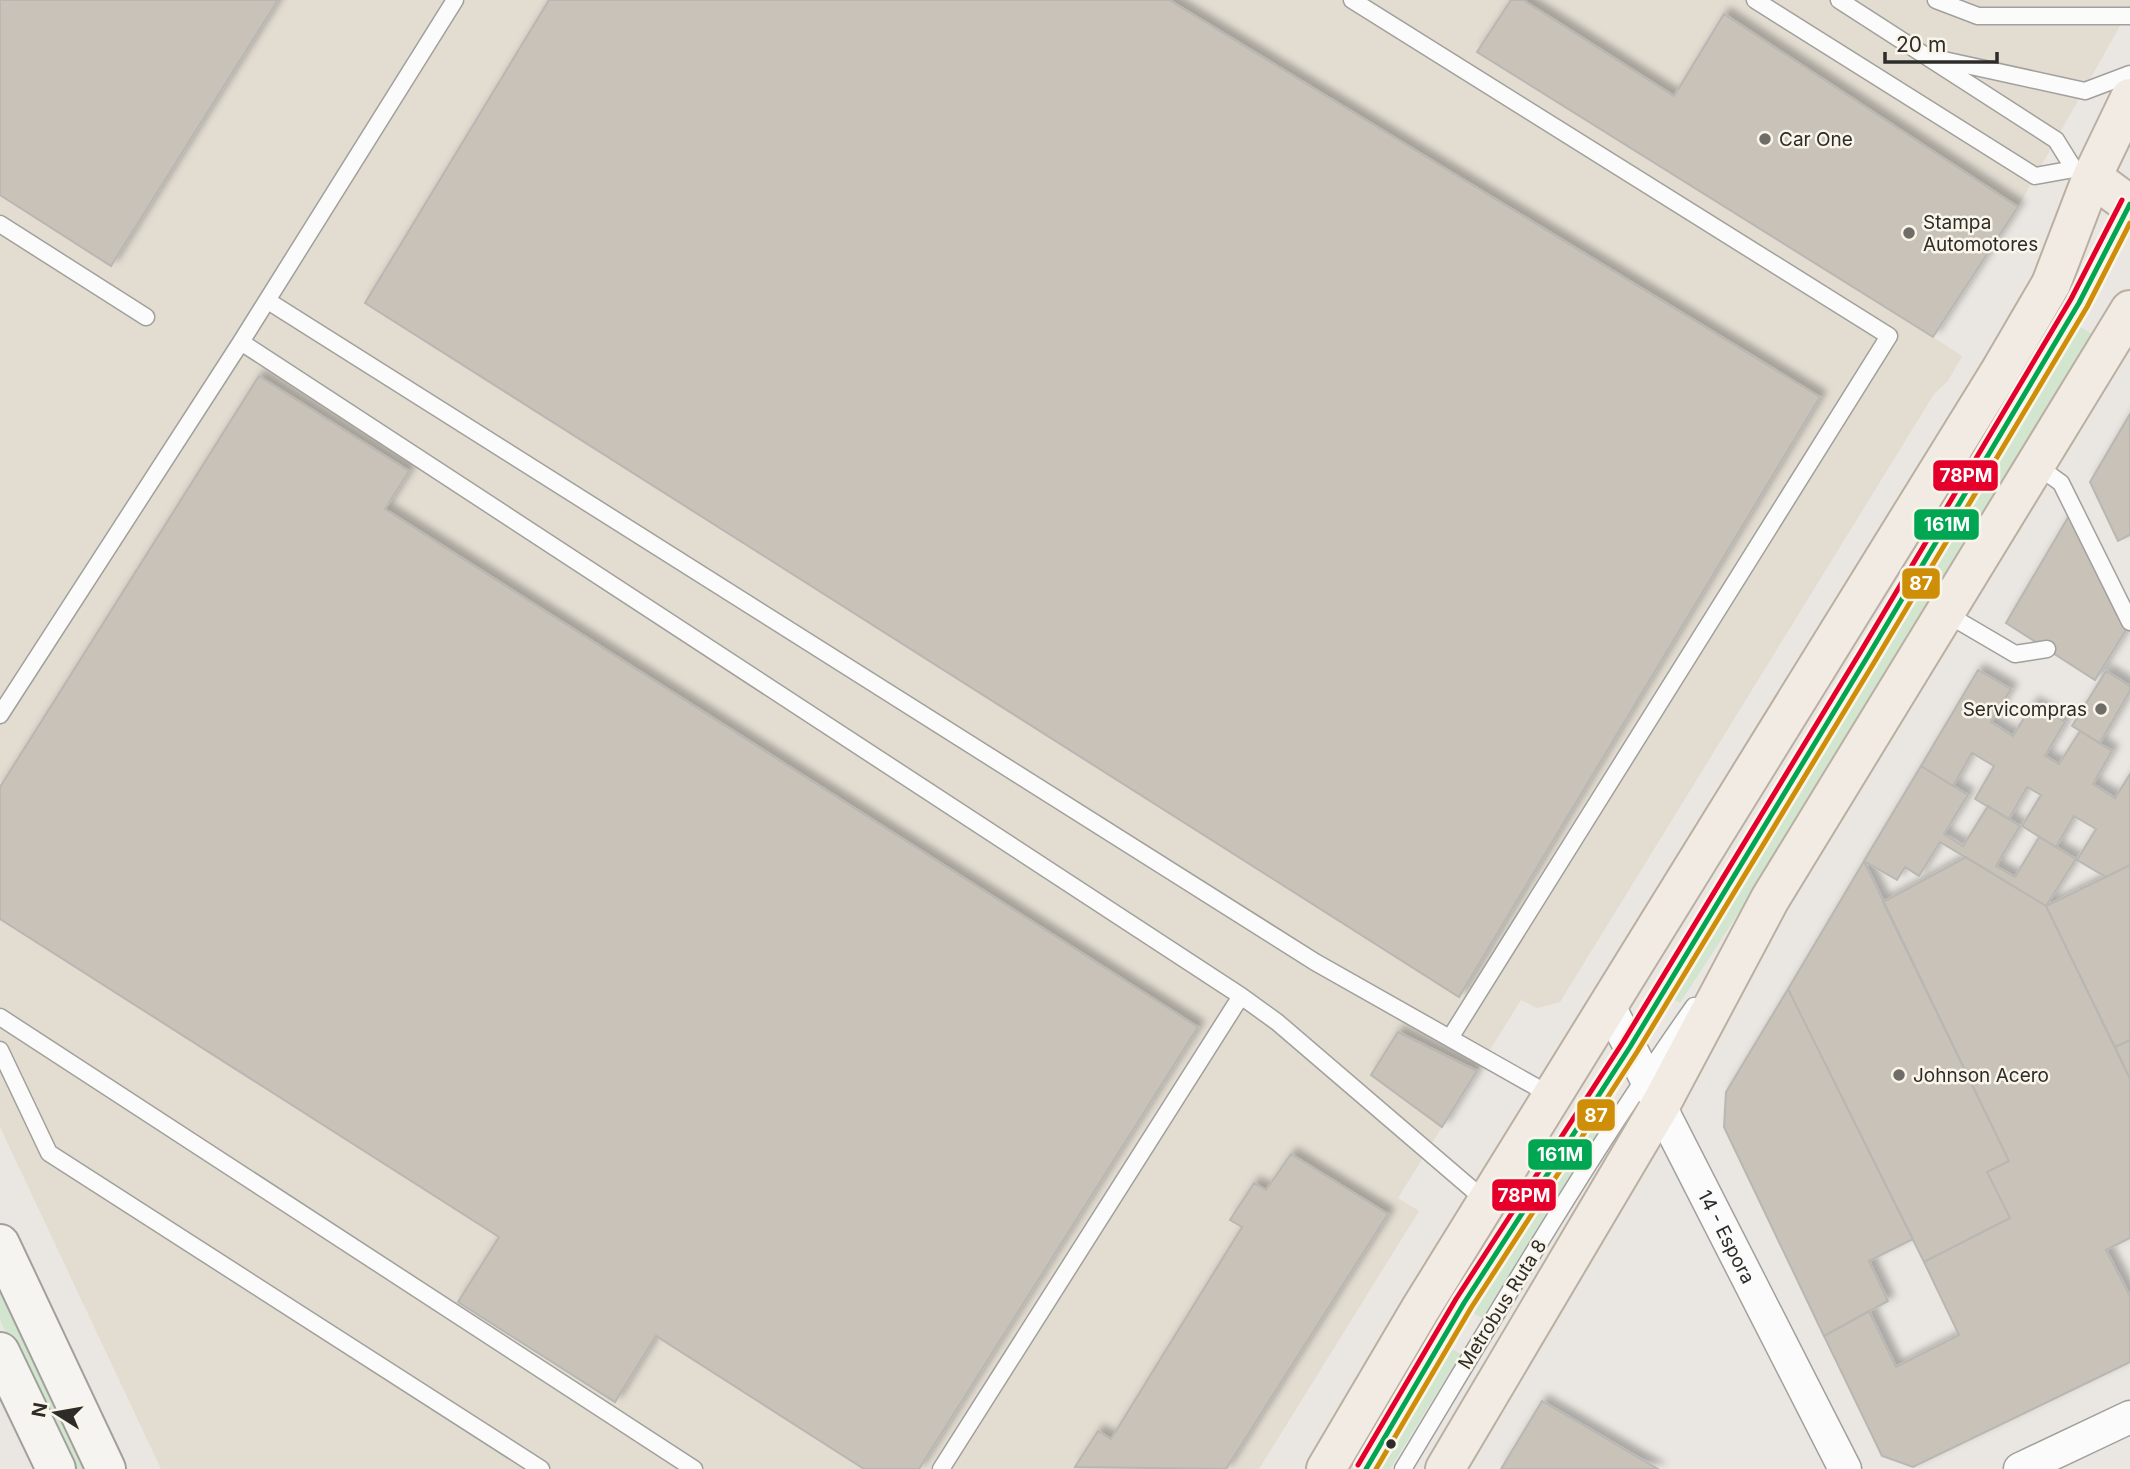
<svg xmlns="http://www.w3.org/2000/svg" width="2130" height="1469" font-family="Inter,sans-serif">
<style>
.built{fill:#e2dcd1}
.green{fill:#d1e5cf}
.building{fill:#c8c2b8;stroke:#b8b7b3;stroke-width:2;filter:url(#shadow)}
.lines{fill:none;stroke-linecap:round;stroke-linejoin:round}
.service-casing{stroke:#a2a09c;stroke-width:19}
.minor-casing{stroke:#a2a09c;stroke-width:35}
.secondary-casing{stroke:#a2a09c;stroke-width:42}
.primary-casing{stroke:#baafa1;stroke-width:42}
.service{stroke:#fcfbfb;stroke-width:16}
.minor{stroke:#fcfbfb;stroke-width:32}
.secondary{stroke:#f6f4f0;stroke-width:38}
.primary{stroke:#f1ebe4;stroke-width:38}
.bus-1-casing{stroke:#faf5eb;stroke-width:10}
.bus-2-casing{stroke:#faf5eb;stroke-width:10}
.bus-3-casing{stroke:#faf5eb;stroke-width:10}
.bus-1{stroke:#00a651;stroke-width:5}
.bus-2{stroke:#cf8e08;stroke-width:5}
.bus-3{stroke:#e4002b;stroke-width:5}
.poi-dot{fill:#706d69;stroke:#faf5eb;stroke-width:2.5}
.bus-dot{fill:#2e2c28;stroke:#faf5eb;stroke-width:2.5}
.labels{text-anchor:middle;stroke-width:5;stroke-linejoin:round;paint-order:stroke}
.poi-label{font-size:19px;fill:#2e2c28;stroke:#faf5eb;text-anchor:start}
.street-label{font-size:19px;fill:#2e2c28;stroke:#faf5eb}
.line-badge{stroke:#faf5eb;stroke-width:2.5}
.badge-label{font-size:19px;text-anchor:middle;font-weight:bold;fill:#fff}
</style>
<defs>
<filter id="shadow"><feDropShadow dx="6" dy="-6" stdDeviation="3.5" flood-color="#0004"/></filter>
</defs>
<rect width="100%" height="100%" fill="#eae7e2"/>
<!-- built -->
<path class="built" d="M0,0H2130V8L2018,207L1933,337L1962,356L1948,381L1934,394L1560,1002L1537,1008L1521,1000L1398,1198L1419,1211L1259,1469H161L0,1127Z"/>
<!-- green -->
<path class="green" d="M2079,326L2092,334L1756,886L1680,1003L1670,997L1949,546Z
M1604,1106L1613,1110L1482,1318L1473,1313Z
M0,1282L88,1469H71L0,1320Z
M1452,1349L1461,1354L1390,1469H1377Z"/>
<!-- building -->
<path class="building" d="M0,0H278L111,266L0,195Z
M549,0H1169L1820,397L1459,997L365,303Z
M1511,0H1523L1674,96L1724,14L2018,207L1933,337L1477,52Z
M259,376L409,471L385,509L1198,1027L919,1469H864L656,1336L615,1402L458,1302L499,1237L0,919V787Z
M2130,414V535L2118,541L2090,482Z
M2070,514L2126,630L2095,680L2006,623Z
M1978,670L2011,689L1991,722L2013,736L2033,703L2065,722L2045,756L2059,764L2080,731L2112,751L2093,784L2115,798L2130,774V865L2106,877L2077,860L2096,829L2074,816L2056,847L2022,826L2041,795L2027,787L2009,819L1975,799L1994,766L1972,753L1953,786L1921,766Z
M2106,671L2130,686V691L2100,743L2072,726Z
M1921,766L1968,795L1944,834L1963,846L1988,806L2020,826L1996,866L2015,877L2039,837L2076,859L2046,906L1940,842L1919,876L1905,867L1897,880L1864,861Z
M1966,857L2046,906L2130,1079V1238L2106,1250L2130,1296V1362L1913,1467L1882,1456L1824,1336L1869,1311L1896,1367L1959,1335L1924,1262L2010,1218L1987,1172L2009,1161L1883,902Z
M1864,861L2009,1161L1987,1172L2010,1218L1924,1262L1788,989Z
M2130,865V1040L2115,1047L2046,906Z
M1788,989L1913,1239L1869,1261L1888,1301L1824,1336L1724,1127L1726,1092Z
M1398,1032L1477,1071L1442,1127L1371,1075Z
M2130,1040V1079L2115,1047Z
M1291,1154L1388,1214L1226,1469L1075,1467L1098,1431L1111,1439L1242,1227L1230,1220L1254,1183L1266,1190Z
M1542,1401L1658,1469H1501Z"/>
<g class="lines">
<!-- service casing -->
<g class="service-casing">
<path id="service" d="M1352,0L1889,336L1450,1038
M1755,0L2035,176L2074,169
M1839,0L2056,140L2074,169L2082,173
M1936,0L1978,16H2130
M1939,59L2085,91L2130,74
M0,224L146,317
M268,301L1315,962L1552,1096
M241,342L1241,996L1277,1022L1487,1202
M2036,465L2061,483L2130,622
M1945,613L2015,654L2047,649
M0,715L241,342L455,0
M0,1017L694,1469
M0,1050L49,1153L541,1469
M941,1469L1241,996
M1366,1469L1464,1303L1630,1047L1868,656L2079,303L2130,204
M1403,1469C1497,1313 1589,1155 1694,1006"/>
</g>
<!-- minor casing -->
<g class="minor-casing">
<g id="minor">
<path id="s1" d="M1609,1006L1845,1469"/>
<path d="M2020,1469L2130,1417"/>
</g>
</g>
<!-- secondary casing -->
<g class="secondary-casing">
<path id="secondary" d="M0,1244L106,1469
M0,1352L56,1469"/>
</g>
<!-- primary casing -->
<g class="primary-casing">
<path id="primary" d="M2092,177L2130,205
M1326,1469L1421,1308L1999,373L2051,284L2092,177L2130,98
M1445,1469L1661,1104L1770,899L2130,310"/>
</g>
<!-- service -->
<use href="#service" class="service"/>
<!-- minor -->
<use href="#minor" class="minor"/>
<!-- secondary -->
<use href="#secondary" class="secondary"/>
<!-- primary -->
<use href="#primary" class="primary"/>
<!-- bus-1 casing -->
<g class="bus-1-casing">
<path id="bus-1" d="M1366,1469L1464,1303L1630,1047L1868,656L2079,303L2130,204"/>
</g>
<!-- bus-2 casing -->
<g class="bus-2-casing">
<path id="bus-2" d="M1376,1469L1471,1308L1637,1052L1875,661L2087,307L2130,223"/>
</g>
<!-- bus-3 casing -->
<g class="bus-3-casing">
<path id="bus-3" d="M1358,1465L1456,1299L1623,1042L1861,651L2071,299L2122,200"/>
</g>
<!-- bus-1 -->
<use href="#bus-1" class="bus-1"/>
<!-- bus-2 -->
<use href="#bus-2" class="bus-2"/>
<!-- bus-3 -->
<use href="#bus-3" class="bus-3"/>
</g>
<!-- markers -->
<g class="poi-dot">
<circle cx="1765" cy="139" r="7"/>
<circle cx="1909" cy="233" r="7"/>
<circle cx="2101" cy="709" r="7"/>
<circle cx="1899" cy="1075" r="7"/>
</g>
<circle class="bus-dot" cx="1391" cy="1444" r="6"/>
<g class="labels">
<!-- poi labels -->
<g class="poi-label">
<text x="1779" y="146">Car One</text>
<text x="1923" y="229">Stampa<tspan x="1923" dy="22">Automotores</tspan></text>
<text x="2087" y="716" text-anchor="end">Servicompras</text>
<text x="1913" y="1082">Johnson Acero</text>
</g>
<!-- street labels -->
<g class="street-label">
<text dy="7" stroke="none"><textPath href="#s1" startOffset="259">14 - Espora</textPath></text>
<text transform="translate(1502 1304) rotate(-58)" y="7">Metrobus Ruta 8</text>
</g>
</g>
<g class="line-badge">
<rect x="1932" y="459" width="67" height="33" rx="7" fill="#e4002b"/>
<rect x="1913" y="508" width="67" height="33" rx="7" fill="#00a651"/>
<rect x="1901" y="567" width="40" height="33" rx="7" fill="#cf8e08"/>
<rect x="1576" y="1098" width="40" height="34" rx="7" fill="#cf8e08"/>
<rect x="1527" y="1138" width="66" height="33" rx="7" fill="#00a651"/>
<rect x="1491" y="1178" width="66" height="34" rx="7" fill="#e4002b"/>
</g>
<g class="badge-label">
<text x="1966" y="482">78PM</text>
<text x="1947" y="531">161M</text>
<text x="1921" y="590">87</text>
<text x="1596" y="1122">87</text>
<text x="1560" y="1161">161M</text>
<text x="1524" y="1202">78PM</text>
</g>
<!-- north arrow -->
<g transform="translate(56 1413) rotate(281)" stroke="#faf5eb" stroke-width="5" paint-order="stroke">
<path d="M0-5L12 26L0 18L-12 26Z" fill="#2e2c28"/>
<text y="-10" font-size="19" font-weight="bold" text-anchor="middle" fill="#2e2c28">N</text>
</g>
<!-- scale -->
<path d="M1885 52v10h112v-10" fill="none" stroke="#2e2c28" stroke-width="3.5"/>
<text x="1896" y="52" font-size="21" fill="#2e2c28" stroke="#faf5eb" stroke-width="5" paint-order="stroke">20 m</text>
</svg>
